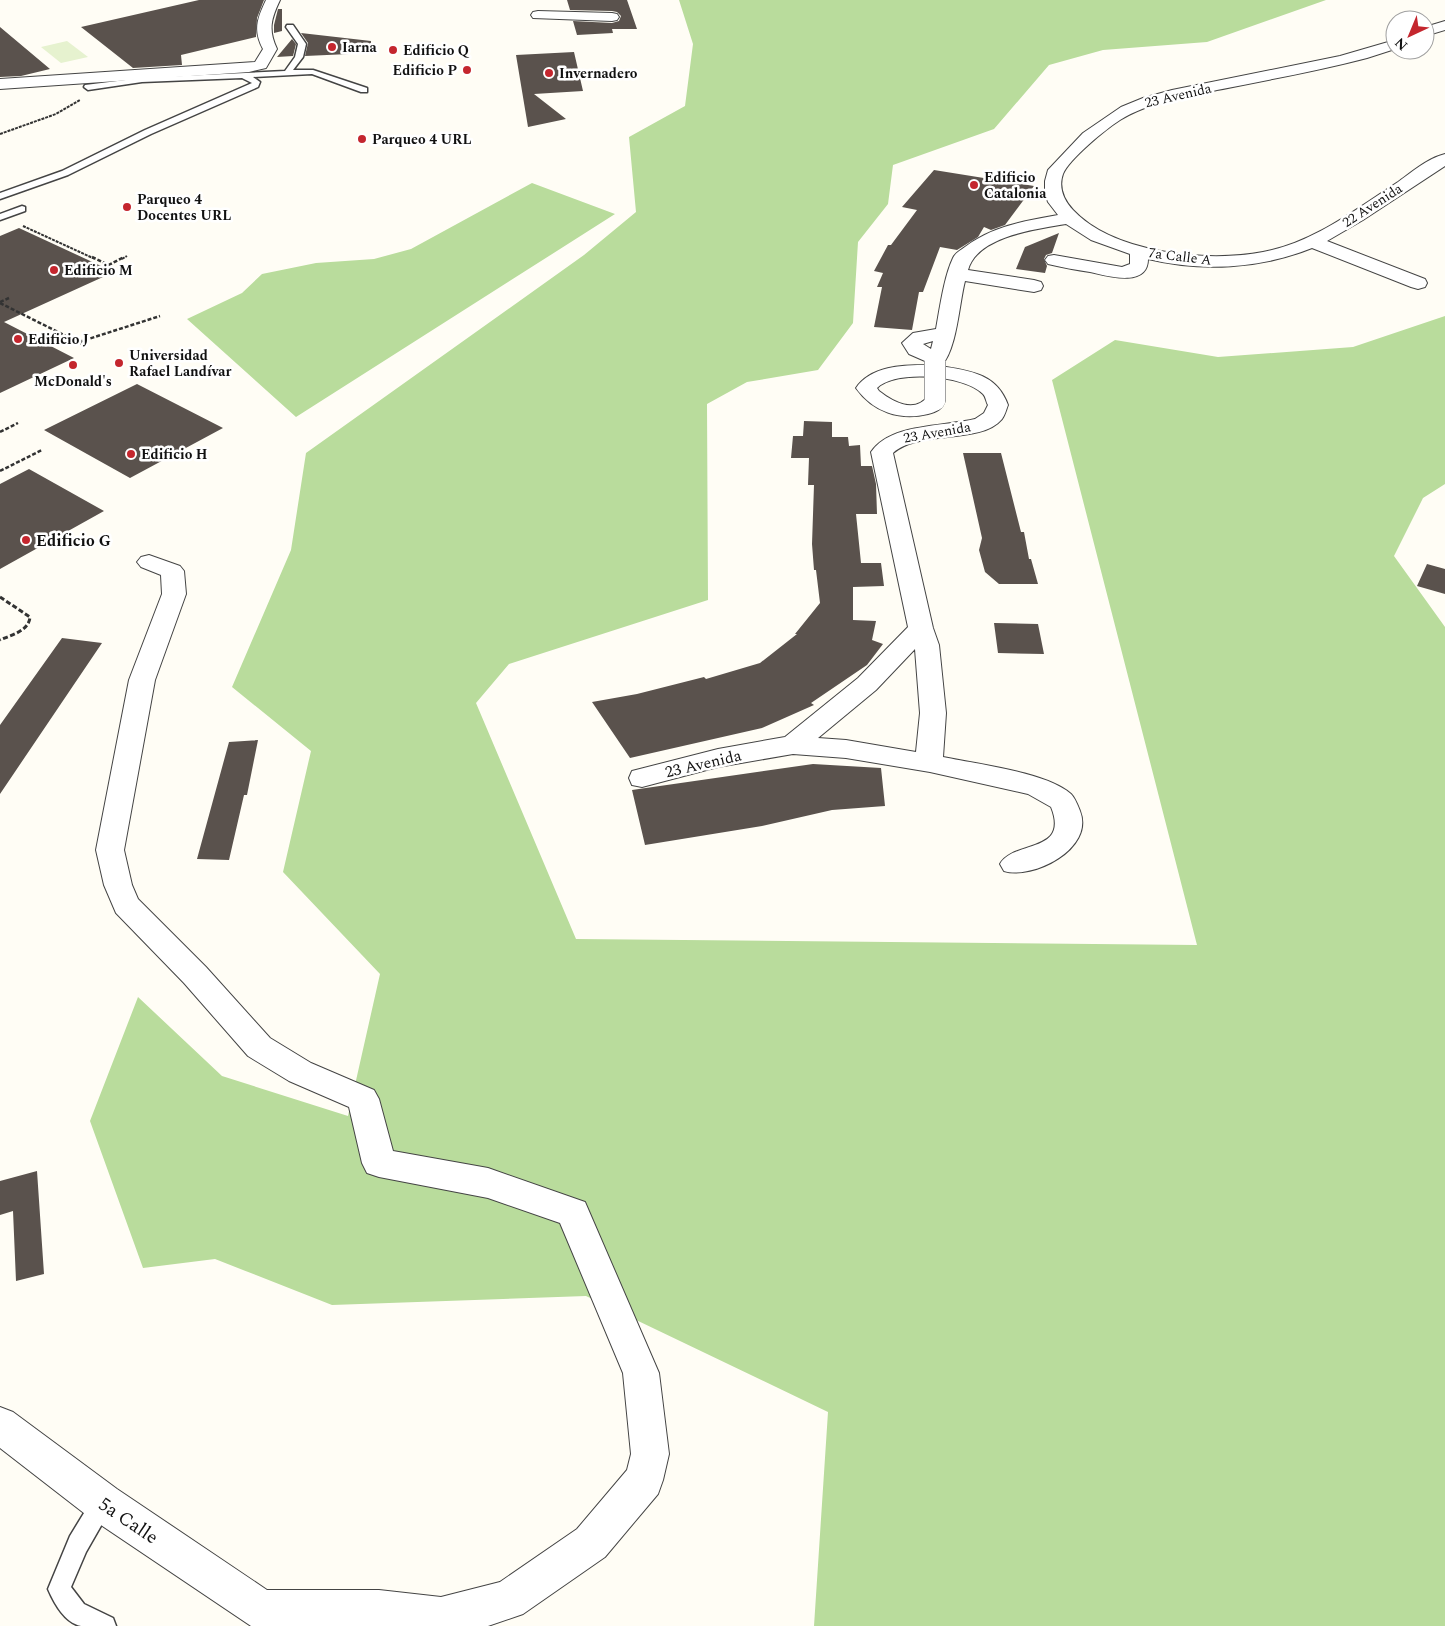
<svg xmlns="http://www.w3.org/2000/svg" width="1445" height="1626" font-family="Spectral,serif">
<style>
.forest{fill:#b9dc9c}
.pitch{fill:#e6f2cf}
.building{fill:#5a524d}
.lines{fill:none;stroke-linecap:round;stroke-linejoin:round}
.service-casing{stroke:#444;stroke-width:3}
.minor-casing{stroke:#444;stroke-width:2}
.path-far2{stroke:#333;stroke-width:2;stroke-dasharray:3 1;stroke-linecap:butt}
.path-far1{stroke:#333;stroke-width:2.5;stroke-dasharray:4 2;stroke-linecap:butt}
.path{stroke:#333;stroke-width:3;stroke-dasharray:5 2.5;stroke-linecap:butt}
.service{fill:#fff;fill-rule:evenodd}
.minor{fill:#fff;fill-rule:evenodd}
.minor-bridge-casing{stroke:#444;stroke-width:22;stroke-linecap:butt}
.minor-bridge{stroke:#fff;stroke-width:21}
.poi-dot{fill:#c4262e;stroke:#fff;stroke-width:2}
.labels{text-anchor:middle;stroke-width:5;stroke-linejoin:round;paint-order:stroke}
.far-poi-label{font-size:14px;font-weight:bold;fill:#111;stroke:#fff;text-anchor:start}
.far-street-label{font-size:14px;fill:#111;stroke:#fff}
.poi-label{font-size:16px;font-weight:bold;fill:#111;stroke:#fff;text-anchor:start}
.street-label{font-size:16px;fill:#111;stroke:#fff}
.near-street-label{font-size:19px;fill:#111;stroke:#fff}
</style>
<rect width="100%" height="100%" fill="#fffdf5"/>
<!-- forest -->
<path class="forest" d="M679,0H1326L1207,42L1103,50L1049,65L994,129L893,165L888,204L858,242L853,323L818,370L747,382L707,404L708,600L509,664L476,703L576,939L1197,945L1052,380L1115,340L1218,357L1353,347L1445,316V484L1423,498L1394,556L1445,627V1626H814L828,1412L586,1296L332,1305L215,1259L143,1268L90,1121L138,997L222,1076L348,1116L380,974L283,872L311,751L232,687L291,550L306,453L584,255L636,212L629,137L685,106L693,44Z
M532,183L615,214L296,417L187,319L242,293L262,274L316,263L374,259L411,249Z"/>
<!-- pitch -->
<path class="pitch" d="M67,41L88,57L61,63L41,47Z"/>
<!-- building -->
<path class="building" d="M199,0H264L257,18L256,37L181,55L182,65L133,68L81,27Z
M567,0H627L637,29H612L613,33L577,35L573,21L612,23L619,21L621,16L617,12L612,11L570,10Z
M278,9H282V31L274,33V25Z
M0,27L50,69L21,76L0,77Z
M301,33L371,41V53L305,56L308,43Z
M292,39L296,44L293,56L277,57Z
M574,52L583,91L534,94L566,119L528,127L516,55Z
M934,170L1034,186L1005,225L991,230L984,227L978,237L957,250L940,247L923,292H919L912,330L874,327L882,287H877L883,273L874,271L888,245H891L917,210L902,207Z
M19,228L114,272L4,322L74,358L0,393V236Z
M1059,233L1052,253L1046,255L1044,259L1047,266L1045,273L1016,269L1025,247Z
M137,384L223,428L130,478L44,430Z
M804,421L832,422V437H848L849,446L860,445L861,466H872L876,484L877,514H856L861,563H881L884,586L853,587V620L876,621L872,640L883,644L867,665L811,703L814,705L762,728L630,758L592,702L637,694L704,677L706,679L760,663L797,634H795L820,603L816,570H814L812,544L814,485H808L809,458H791L793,436H803Z
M963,453H1001L1021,532H1024L1029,559H1031L1038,584H999L985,572L979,550L982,538Z
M29,469L104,511L0,569V484Z
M1427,564L1445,569V594L1417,586Z
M994,623L1038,624L1044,654L998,653Z
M62,638L102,643L0,794V725Z
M258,740L247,795H244L229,860L197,859L229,742Z
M813,764L881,768L885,806L832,810L762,826L645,845L632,790Z
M37,1171L44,1274L16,1281L13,1211L0,1215V1181Z"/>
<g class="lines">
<!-- service casing -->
<g class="service-casing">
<path id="service" d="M287,25H293L306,44L303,57L293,70H313L367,88V92H361L312,74L253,77L260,82L258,87L151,134L68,175L0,199V193L62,171L145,130L252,83L242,78L142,82L88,90L84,87L85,85L142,78L285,71L295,57L298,44L286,27Z
M22,206L25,207V211L0,220V214Z
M103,1492L111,1495L114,1503L86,1552L71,1587L84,1604L113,1618L116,1626C105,1626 91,1626 81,1626C65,1623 54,1603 48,1589L70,1536L95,1495Z"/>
</g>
<!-- minor casing -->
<g class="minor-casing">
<path id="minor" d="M266,0H280C271,19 268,30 277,49L266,68L249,72L0,89V79L255,62L263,49C253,30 257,19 266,0Z
M538,11L612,13L617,14L619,17L617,20L612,21L533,18L531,15L533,12Z
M1445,21V30L1425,36V27Z
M1395,40V49L1367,58C1318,71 1267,80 1217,90C1184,98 1149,102 1120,120C1106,129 1069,159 1063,174C1058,188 1064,200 1073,210C1113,253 1207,263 1263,252C1313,243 1356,209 1398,182C1412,172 1428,158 1445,154V166L1363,220L1327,241L1425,279L1427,283L1425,287L1418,289L1411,287L1312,248C1260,269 1202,272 1148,259C1148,288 1107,276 1090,272C1076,270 1061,267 1048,264L1045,260L1048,256L1054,255L1122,267L1130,264V254L1091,240L1066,224C1037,229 977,236 968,270L1034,280L1041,282L1043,286L1041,290L1034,292L965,281C959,304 957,350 941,366C971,371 997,374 1008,405C1006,410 1005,415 1002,419C980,445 920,429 893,453L933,628L939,645L946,713L943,757C976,764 1046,772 1071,794C1075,798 1078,806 1080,811C1095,849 1032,880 1004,871L1000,864C1013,840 1070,854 1051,807L1028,794L930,772L846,758L793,754L718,767L642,787L632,785L629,778L632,771L718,749L785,737L858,678L908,627L871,452C891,423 943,427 975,419L984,413L988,405C986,402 986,397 983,394C965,375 895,369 877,388L879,391C893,402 915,414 928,396L935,394L942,396L945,400C943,409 936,412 928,414C900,421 873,412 856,388C871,366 902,365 927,365L925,361L909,354L902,343L913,333L936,329C940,307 944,277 953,258C955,253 961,250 965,247C993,226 1024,221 1058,215L1048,202L1045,194V181L1048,170L1083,133L1121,107L1143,98L1172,90L1340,56ZM933,341L931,349L923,344ZM915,649L920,713L916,752L846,740L818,738L876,690Z
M149,555L180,566L184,571L186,594L155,680L124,850L132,885L138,899L206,967L270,1038L311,1063L374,1090L379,1099L393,1151L488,1168L585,1202L659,1373L669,1454L663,1480L658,1494L605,1557L523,1614L488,1626H251L89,1517L0,1448V1407L13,1412L117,1489L267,1590H379L441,1597L500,1582L577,1529L627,1470L631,1454L623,1373L560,1223L488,1198L379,1177L367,1173L362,1163L349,1107L289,1081L248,1056L184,983L116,913L104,885L96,850L129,680L162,594L161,575L141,567L137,562L141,557Z"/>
</g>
<!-- path-far2 -->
<path class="path-far2" d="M0,134L56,114L80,100
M23,226L95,259
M122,259L127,256"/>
<!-- path-far1 -->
<path class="path-far1" d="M92,257L109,265
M103,268L124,257
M0,302L9,298
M0,303L82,344
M79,342L160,316
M0,432L18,423
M0,471L42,450"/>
<!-- path -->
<path class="path" d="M0,597L30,617C29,631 11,635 0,640"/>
<!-- service -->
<use href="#service" class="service"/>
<!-- minor -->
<use href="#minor" class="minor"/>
<!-- minor-bridge casing -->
<g class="minor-bridge-casing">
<path id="minor-bridge" d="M935,362V400"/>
</g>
<!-- minor-bridge -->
<use href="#minor-bridge" class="minor-bridge"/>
</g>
<!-- markers -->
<g class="poi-dot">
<circle cx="332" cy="47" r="5"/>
<circle cx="393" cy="50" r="5"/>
<circle cx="467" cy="70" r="5"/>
<circle cx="549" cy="73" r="5"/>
<circle cx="362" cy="139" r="5"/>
<circle cx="974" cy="185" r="5"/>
<circle cx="127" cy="207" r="5"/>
<circle cx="54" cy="270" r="5"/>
<circle cx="18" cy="339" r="5"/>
<circle cx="119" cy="363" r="5"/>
<circle cx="73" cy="365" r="5"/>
<circle cx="131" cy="454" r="5"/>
<circle cx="26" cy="540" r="5"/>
</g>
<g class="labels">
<!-- far-poi labels -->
<g class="far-poi-label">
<text x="342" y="52">Iarna</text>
<text x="403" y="55">Edificio Q</text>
<text x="457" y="75" text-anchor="end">Edificio P</text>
<text x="559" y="78">Invernadero</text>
<text x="372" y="144">Parqueo 4 URL</text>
<text x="984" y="182">Edificio<tspan x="984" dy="16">Catalonia</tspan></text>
<text x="137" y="204">Parqueo 4<tspan x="137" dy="16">Docentes URL</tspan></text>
<text x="64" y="275">Edificio M</text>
<text x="28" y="344">Edificio J</text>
<text x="129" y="360">Universidad<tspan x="129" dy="16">Rafael Landívar</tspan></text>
<text x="73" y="386" text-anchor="middle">McDonald's</text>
<text x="141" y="459">Edificio H</text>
</g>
<!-- far-street labels -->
<g class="far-street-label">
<text transform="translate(1178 95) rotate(-13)" y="5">23 Avenida</text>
<text transform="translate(1372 205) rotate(-33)" y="5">22 Avenida</text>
<text transform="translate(1180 256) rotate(7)" y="5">7a Calle A</text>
<text transform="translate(937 432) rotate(-10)" y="5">23 Avenida</text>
</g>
<!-- poi labels -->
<g class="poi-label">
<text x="36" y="546">Edificio G</text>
</g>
<!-- street labels -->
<g class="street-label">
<text transform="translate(703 763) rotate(-13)" y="6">23 Avenida</text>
</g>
<!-- near-street labels -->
<g class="near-street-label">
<text transform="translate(129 1520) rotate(34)" y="7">5a Calle</text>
</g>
</g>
<!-- north arrow -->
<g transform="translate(1410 35) rotate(224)"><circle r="24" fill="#ffffff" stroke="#a0a0a0"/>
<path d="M0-4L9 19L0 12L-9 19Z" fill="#c4262e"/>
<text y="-8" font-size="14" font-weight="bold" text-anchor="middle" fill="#111111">N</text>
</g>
</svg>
